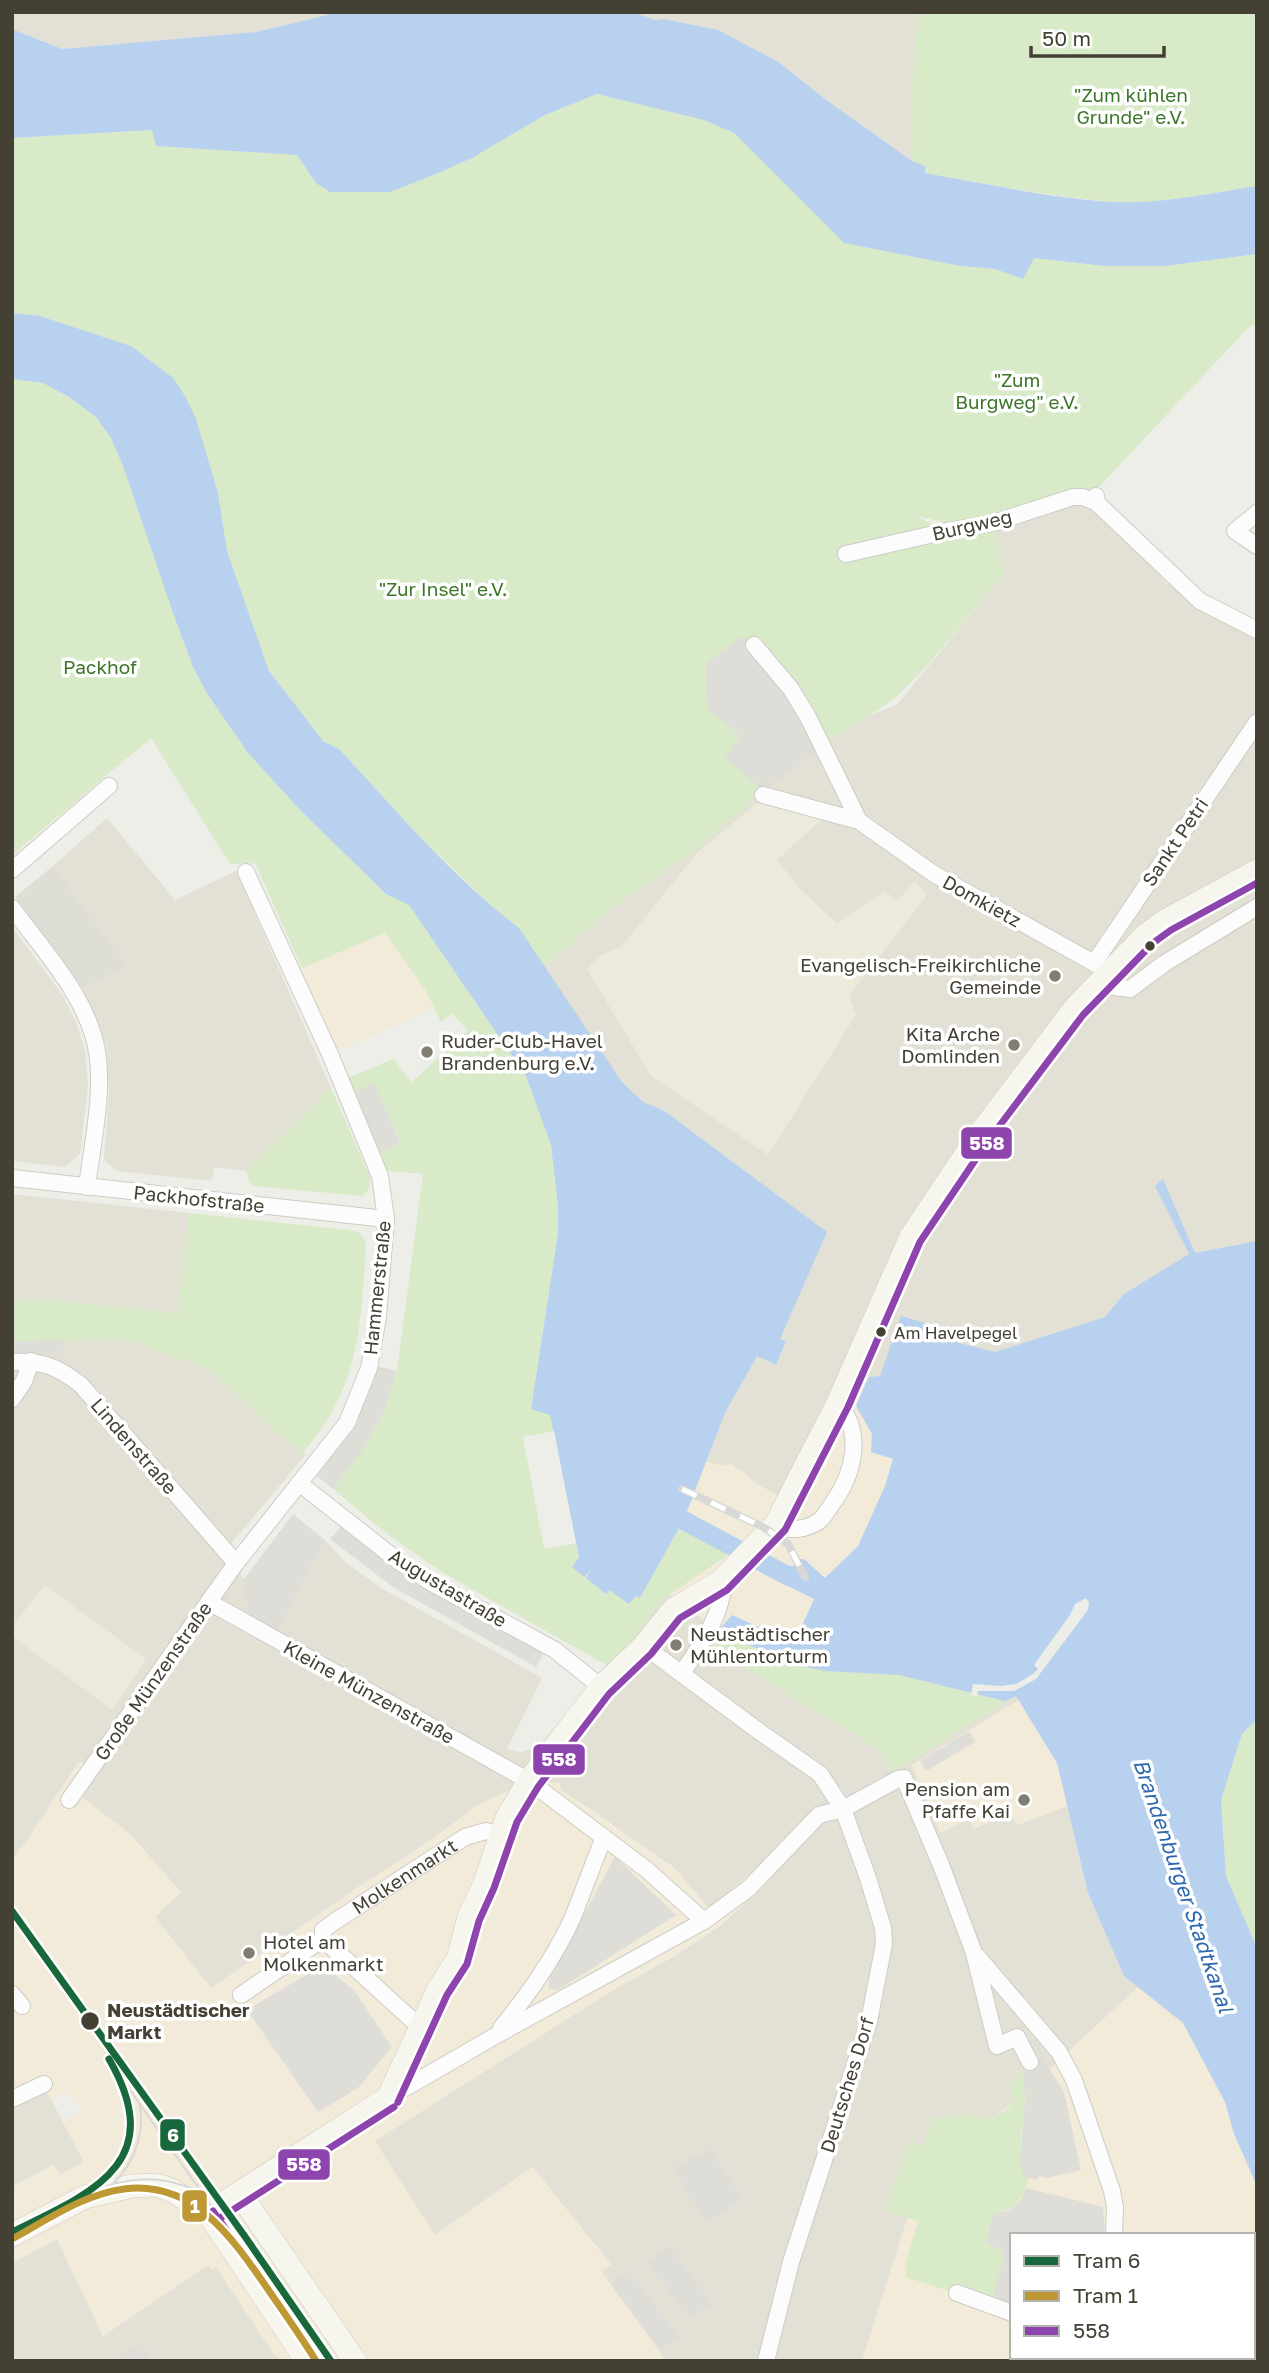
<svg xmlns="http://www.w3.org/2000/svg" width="1269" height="2373" font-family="'Golos Text',sans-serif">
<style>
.residential{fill:#e3e0d5}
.commercial{fill:#f2ebda}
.industrial{fill:#deddd6}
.education{fill:#eceada}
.green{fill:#d8eac8}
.parking{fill:#deddd8}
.water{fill:#b7d1ee}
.pier{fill:#eeeee8}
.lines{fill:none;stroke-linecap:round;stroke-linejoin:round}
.canal{stroke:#b7d1ee;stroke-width:19}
.street-casing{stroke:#cdccc5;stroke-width:18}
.secondary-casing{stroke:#ceccbf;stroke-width:24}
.street{stroke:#fcfcfc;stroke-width:16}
.secondary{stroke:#f6f5ee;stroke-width:23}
.tram{stroke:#d8d8d7;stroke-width:2}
.rail-casing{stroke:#d8d8d7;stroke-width:8}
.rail{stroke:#fff;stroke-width:5;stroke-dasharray:16;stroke-linecap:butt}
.bus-1-casing{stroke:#fff;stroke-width:12}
.bus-1{stroke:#8e44ad;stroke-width:7}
.tram-1-casing{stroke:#fff;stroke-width:12}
.tram-2-casing{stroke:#fff;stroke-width:12}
.tram-1{stroke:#18683c;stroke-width:7}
.tram-2{stroke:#be9834;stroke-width:7}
.bus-dot{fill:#444034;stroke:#fff;stroke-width:2.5}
.poi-dot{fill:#807d73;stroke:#fff;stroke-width:2.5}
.labels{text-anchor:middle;stroke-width:7;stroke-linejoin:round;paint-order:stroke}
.bus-label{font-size:17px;fill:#444034;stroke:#fff;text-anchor:start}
.park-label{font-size:19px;fill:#3c7628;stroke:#fff}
.street-label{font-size:19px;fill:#444034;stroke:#fff}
.poi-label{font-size:19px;fill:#444034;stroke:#fff;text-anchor:end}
.stop-label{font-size:19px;font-weight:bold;fill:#444034;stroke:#fff;text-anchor:start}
.water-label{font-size:21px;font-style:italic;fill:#2e69af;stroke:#fff}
.line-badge{stroke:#fff;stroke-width:2.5}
.badge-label{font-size:19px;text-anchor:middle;font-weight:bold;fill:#fff}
</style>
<rect width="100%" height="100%" fill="#eeeee8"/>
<!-- residential -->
<path class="residential" d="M12,12H340L256,32L62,49L12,29Z
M633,12H919L913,64L912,161L829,102L777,61L718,30L664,19L655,20Z
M1080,504L1092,509L1130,542L1164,581L1200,608L1257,634V1241L1195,1253L1163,1180L1155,1186L1190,1254L1124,1294L1105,1317L995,1352L952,1341L954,1332L880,1376L869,1377L856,1406L838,1403L789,1501L756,1484L742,1471L706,1462L725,1413L757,1355L776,1365L786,1341L780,1340L664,1110L643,1103L622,1082L543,968L613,907L694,851L764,791L830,741L864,718L898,704L1004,573L994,528L1059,505Z
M107,818L175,900L236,871L331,1088L246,1171L214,1167L212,1181L117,1171L104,1160L109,1092L106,1045L82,988L125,964L53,866Z
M12,927L63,996L76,1022L85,1051L88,1085L80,1154L65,1167L12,1161Z
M12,1194L189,1213L178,1314L62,1301L12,1299Z
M62,1340H126L209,1369L254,1412L306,1454L231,1544L243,1580L247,1613L277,1629L325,1540L346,1563L383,1589L542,1678L507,1749L521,1752L537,1747L610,1667L664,1598L670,1594L718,1631L791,1664L1016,1695L1019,1700L912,1765L967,1820L969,1819L974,1829L1011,1812L1017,1825L1067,1806L1088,1893L1124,1976L1138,1987L1013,2103L925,2162L862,2361H666L601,2271L611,2264L532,2167L435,2235L374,2141L610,1992L681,1952L721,1925L745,1903L758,1867L710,1910L670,1865L561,1790L559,1783L463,1818L211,1989L155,1917L180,1892L129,1833L12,1877V1342Z
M46,2090L84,2162L60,2175L53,2165L12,2187V2109Z
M57,2239L103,2336L208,2265L216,2267L275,2356L279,2357L281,2361H12V2263Z"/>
<!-- commercial -->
<path class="commercial" d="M385,933L425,989L434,1008L330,1054L292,970Z
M838,1403L856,1406L872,1434L894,1459L885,1486L858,1546L825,1578L796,1560L797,1563L793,1566L775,1565L760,1572L814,1599L793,1643L733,1615L718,1631L651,1579L684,1519L706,1462L720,1465L732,1464L756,1484L789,1501Z
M1019,1700L1057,1763L1067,1806L1017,1825L1010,1812L974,1829L969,1819L940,1833L912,1765Z
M79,1761L91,1769L75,1792L129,1833L181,1892L155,1917L211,1988L367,1881L418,1849L478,1805L529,1781L560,1783L561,1790L598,1814L669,1866L671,1864L710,1909L758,1866L771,1880L721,1925L681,1952L610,1992L375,2141L435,2235L533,2167L611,2265L601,2271L666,2361H281L279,2357L275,2356L216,2267L212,2270L208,2265L103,2336L57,2239L12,2263V2187L54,2165L60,2175L84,2162L63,2122L80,2113V2104L74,2102L68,2091L51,2100L45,2091L12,2109V1859L27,1840Z
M1138,1987L1183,2023L1225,2102L1234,2134L1255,2178L1257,2274L1253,2284V2235H1012V2357H1082L1081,2361H862L925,2162L1013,2103Z"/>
<!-- industrial -->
<path class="industrial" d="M53,866L126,965L82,988L15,897Z"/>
<!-- education -->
<path class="education" d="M757,803L823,818L777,860L801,890L837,923L885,891L897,901L915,881L927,895L849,996L856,1015L768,1155L651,1076L587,969L599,956L622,946L697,853Z
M45,1585L146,1659L112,1710L12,1636V1626Z"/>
<!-- green -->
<path class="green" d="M919,12H1257V186C1212,193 1163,204 1117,202C1052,198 989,184 925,173V166L912,161L913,64Z
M597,94L705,120L734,133L845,243L960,266L995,269L1023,279L1033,258L1104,266H1165L1257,254V323L1248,328L1096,490C1049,494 1007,519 960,524C946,526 931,517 918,517L956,537L994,528L1004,573L928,665L894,699L830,741L799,683L708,709L740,736L764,791L694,851L613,907L543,968L519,928L500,914L426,843L339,749L324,742L269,671L227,551L218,493L210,471L141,355L131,346L40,316L12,313V138L153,130L156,146L297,155L316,183L436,174L472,158L545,115Z
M12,379L43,383L69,397L96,417L111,438L123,466L174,616L193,667L206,692L248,753L301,811L386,894L409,905L526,1076L551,1145L558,1206V1233L531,1408L550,1415L554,1431L523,1437L544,1549L576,1543L579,1558L573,1567L591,1570L586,1578L606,1593L609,1589L640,1598L680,1526L728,1555L664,1598L610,1667L445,1574L391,1537L333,1489L363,1450L384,1411L397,1371L423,1174L387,1171L380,1152L400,1142L374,1084L354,1092L348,1078L393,1059L412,1082L468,1031L452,1013L441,1022L425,989L385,933L302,968L255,863L230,864L151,738L12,855Z
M331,1088L370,1177C371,1186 369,1190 362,1196L254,1186L250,1184L246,1171Z
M189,1213L357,1231L364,1238L366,1247C362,1301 361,1360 334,1408C326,1424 314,1439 303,1453L270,1426L209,1369L126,1340L12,1342V1299L62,1301L177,1313Z
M718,1631L791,1664L826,1671L899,1675L1005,1701L1016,1695L893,1772L876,1748L711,1647Z
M1257,1719V1948L1226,1876L1221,1800L1242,1734Z
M1024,2070L1025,2097L1021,2139L1024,2177L1029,2178C1024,2199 1014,2209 993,2216L986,2241L990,2246L1001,2249L1004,2256L991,2304L905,2277L907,2267L905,2265L918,2221L886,2211L909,2141L923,2146L933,2118L967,2114L977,2118H986L1003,2112L1010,2107L1013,2101L1009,2080L1020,2078L1019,2071Z
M1082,2357H1228L1226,2361H1081Z"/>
<!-- parking -->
<path class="parking" d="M740,637L761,641L799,683L830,741L764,791L725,758L740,736L708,709L705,664Z
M374,1083L400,1143L380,1152L354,1092Z
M62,1340L63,1353L12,1355V1342Z
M376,1366L397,1371L384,1411L363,1450L333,1489L317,1476L348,1433Z
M293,1514L325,1540L277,1630L247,1613L243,1580Z
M341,1526L402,1572L544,1652L536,1667L393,1587L330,1539Z
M969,1731L975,1742L926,1771L920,1761Z
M615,1857L676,1915L558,1990L548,1989L550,1977Z
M323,1965L354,1990L392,2047L358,2088L318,2112L247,2010Z
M1042,2057L1064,2092L1081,2170L1047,2178L1039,2176L1038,2180L1024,2177L1020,2164L1025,2097L1023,2064Z
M710,2149L742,2199L706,2223L673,2168Z
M1026,2188L1103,2207L1105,2235H1012V2309L991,2304L1004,2256L1001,2249L990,2246L986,2241L993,2215L1008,2211L1022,2198Z
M669,2246L712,2303L690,2319L647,2262Z
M628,2270L679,2337L661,2350L611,2284Z
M142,2344L153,2361H118L117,2359Z"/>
<!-- water -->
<path class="water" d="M340,12H633L655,20L664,19L718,30L777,61L829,102L912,161L925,166V173C989,184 1053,199 1117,202C1163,204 1212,193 1257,186V254L1165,266H1104L1034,258L1023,279L995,269L960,266L844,243L734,133L704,120L597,94L545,115L472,158L436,174L390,192H330L316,183L297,155L156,146L152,130L12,138V29L62,49L256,32Z
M12,313L40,316L131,346L173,378L185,396L196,419L218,493L227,551L269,671L324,742L339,749C396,810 452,877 519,928L622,1082L643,1102L663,1110L827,1232L780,1339L786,1341L776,1365L757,1356L725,1413L684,1519L640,1598L636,1596L629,1604L609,1590L606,1594L586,1578L591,1569L584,1577L572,1567L579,1557L550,1415L531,1409L558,1233V1206L551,1145L526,1076L409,905L386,894L301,811L248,753L206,692L193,667L174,616L123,466L111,438L96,417L69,397L43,383L12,379Z
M1163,1179L1195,1253L1257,1241V1719L1242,1734L1221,1800L1226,1876L1257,1948V2186L1234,2134L1225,2102L1183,2023L1124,1976L1088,1893L1057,1763L1016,1696L1005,1701L899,1675L826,1671L791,1664L718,1631L732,1615L794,1643L814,1599L760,1572L770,1559L776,1561V1565L793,1566L797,1563L795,1559H804L825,1578L858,1546L885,1486L893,1459L871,1452L872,1434L856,1406L869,1377L880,1376L901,1316L955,1332L952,1341L995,1352L1105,1317L1124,1294L1189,1254L1155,1186Z
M1257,2274V2361H1226L1228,2357H1253V2284Z"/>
<!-- pier -->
<path class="pier" d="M550,1431H554L576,1543L572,1544Z
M1086,1598L1089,1602L1088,1610L1036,1679L1014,1691H978L977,1696L971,1695L973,1684L1001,1686L1016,1684L1033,1674L1038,1669L1034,1665L1070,1615L1075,1604Z"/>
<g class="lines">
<!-- canal -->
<path class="canal" d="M662,1509L790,1577"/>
<!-- street casing -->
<g class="street-casing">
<g id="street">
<path d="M1096,496L1097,503L1200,601L1257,630"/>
<path d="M1257,513L1235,531L1257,546"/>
<path d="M846,554L947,531L993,523L1073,497H1083L1097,503"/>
<path d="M754,645L791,689L808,717L859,821"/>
<path d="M763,795L859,821L934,874L1110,972"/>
<path d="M12,870L109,786"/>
<path d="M12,908C43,950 89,999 97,1052C104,1093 92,1145 87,1187"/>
<path d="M1094,963L1257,722"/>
<path d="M1102,981L1115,987L1130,989L1165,963L1257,907"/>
<path d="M12,1178L386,1219"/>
<path d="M12,1362C42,1360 58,1367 81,1385L236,1563"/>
<path d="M12,1399L24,1381L31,1361"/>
<path d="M299,1483L397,1560L430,1582L555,1650L601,1687"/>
<path d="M771,1528C789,1529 803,1532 819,1521C824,1517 828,1510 832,1504C854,1474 864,1433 838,1403"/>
<path d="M209,1602L529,1781L647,1870L704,1921"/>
<path d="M644,1646L760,1732L820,1774L843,1809L868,1878L883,1928L884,1944L869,2021L791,2262L766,2361"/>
<path d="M682,1673C704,1641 721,1617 725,1577"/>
<path d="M69,1800L236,1563L347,1423L369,1368L378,1317L386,1219L380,1176L330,1054L246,872"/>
<path d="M323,1939L421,2028"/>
<path d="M977,1956L1059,2052L1074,2080L1112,2191L1115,2207L1114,2235"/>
<path d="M12,1994L22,2006"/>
<path id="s1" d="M241,1995L323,1939V1930L334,1922L465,1837L486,1831L501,1834"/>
<path d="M501,2028C528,1995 554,1958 572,1919C583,1892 593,1864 604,1837"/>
<path d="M388,2098L495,2036L704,1921L748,1889L819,1815L843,1809L898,1779L904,1778L941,1865L974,1953L997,2046L1017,2037L1030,2062"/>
<path d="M12,2099L44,2084"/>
<path d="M957,2293L1012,2313"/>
</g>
</g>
<!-- secondary casing -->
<g class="secondary-casing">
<path id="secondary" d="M160,2186L173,2191L208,2213L307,2361
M240,2194L355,2361
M208,2213L388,2098L438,1990L458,1959L469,1917L484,1885L507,1818L529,1781L601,1687L644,1646L673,1610L720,1582L776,1524L838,1403L911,1237L979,1135L1075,1008L1146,935L1165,921L1257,871
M12,2235L85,2197L132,2186L154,2185"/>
</g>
<!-- street -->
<use href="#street" class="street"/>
<!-- secondary -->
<use href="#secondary" class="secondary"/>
<!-- tram -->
<path class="tram" d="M118,2073L235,2240
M112,2185C133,2165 145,2135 140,2106
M90,2192C127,2177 162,2173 199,2192"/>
<!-- rail casing -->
<g class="rail-casing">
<path id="rail" d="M682,1489L763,1527L788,1544L805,1577"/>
</g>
<!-- rail -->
<use href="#rail" class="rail"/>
<!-- bus-1 casing -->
<g class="bus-1-casing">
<path id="bus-1" d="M398,2102L447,1995L467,1964L479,1921L494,1888L517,1822L538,1787L609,1694L651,1654L680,1618L727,1590L785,1530L848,1407L920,1242L988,1141L1083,1015L1153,943L1171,930L1257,883
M213,2211L318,2361
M214,2222L394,2107"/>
</g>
<!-- bus-1 -->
<use href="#bus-1" class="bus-1"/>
<!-- tram-1 casing -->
<g class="tram-1-casing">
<path id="tram-1" d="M12,1911L246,2238L331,2361
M12,2232C92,2193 169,2163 109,2059"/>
</g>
<!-- tram-2 casing -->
<g class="tram-2-casing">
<path id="tram-2" d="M12,2239C47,2220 84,2194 124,2189C192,2180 231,2236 265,2285C282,2310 300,2335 316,2361"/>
</g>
<!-- tram-1 -->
<use href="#tram-1" class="tram-1"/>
<!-- tram-2 -->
<use href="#tram-2" class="tram-2"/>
</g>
<!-- markers -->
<g class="bus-dot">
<circle cx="1150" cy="946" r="6"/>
<circle cx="881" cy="1332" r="6"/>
<circle cx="90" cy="2021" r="10"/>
</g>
<g class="poi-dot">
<circle cx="1055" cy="976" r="7"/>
<circle cx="1014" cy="1045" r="7"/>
<circle cx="427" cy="1052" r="7"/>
<circle cx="676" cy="1645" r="7"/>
<circle cx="1024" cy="1800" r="7"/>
<circle cx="249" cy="1953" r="7"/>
</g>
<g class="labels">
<!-- bus labels -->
<g class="bus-label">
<text x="894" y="1339">Am Havelpegel</text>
</g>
<!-- park labels -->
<g class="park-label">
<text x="1131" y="102">"Zum kühlen<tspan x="1131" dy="22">Grunde" e.V.</tspan></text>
<text x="1017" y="387">"Zum<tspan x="1017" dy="22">Burgweg" e.V.</tspan></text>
<text x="443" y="596">"Zur Insel" e.V.</text>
<text x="100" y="674">Packhof</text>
</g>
<!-- street labels -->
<g class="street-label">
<text transform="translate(972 525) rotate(-13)" y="7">Burgweg</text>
<text transform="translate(1175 842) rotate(-56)" y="7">Sankt Petri</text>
<text transform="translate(982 901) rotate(29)" y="7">Domkietz</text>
<text transform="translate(199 1199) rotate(6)" y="7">Packhofstraße</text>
<text transform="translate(377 1288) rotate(-84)" y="7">Hammerstraße</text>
<text transform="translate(134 1446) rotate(49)" y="7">Lindenstraße</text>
<text transform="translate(448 1588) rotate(31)" y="7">Augustastraße</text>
<text transform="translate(153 1681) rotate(-55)" y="7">Große Münzenstraße</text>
<text transform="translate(369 1692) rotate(29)" y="7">Kleine Münzenstraße</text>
<text dy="7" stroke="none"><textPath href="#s1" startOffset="206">Molkenmarkt</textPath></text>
<text transform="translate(847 2085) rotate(-73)" y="7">Deutsches Dorf</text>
</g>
<!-- poi labels -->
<g class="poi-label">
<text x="1041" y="972">Evangelisch-Freikirchliche<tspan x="1041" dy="22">Gemeinde</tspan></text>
<text x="1000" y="1041">Kita Arche<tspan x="1000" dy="22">Domlinden</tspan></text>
<text x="441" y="1048" text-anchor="start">Ruder-Club-Havel<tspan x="441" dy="22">Brandenburg e.V.</tspan></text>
<text x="690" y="1641" text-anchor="start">Neustädtischer<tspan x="690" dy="22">Mühlentorturm</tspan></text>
<text x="1010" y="1796">Pension am<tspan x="1010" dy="22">Pfaffe Kai</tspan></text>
<text x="263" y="1949" text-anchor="start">Hotel am<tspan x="263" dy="22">Molkenmarkt</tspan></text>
</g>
<!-- stop labels -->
<g class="stop-label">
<text x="107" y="2017">Neustädtischer<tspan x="107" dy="22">Markt</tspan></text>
</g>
<!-- water labels -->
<g class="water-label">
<text transform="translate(1183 1886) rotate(71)" y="7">Brandenburger Stadtkanal</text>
</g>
</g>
<g class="line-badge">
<rect x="960" y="1126" width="53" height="34" rx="7" fill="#8e44ad"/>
<rect x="532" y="1743" width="54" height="33" rx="7" fill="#8e44ad"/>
<rect x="159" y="2118" width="27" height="34" rx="7" fill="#18683c"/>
<rect x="277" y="2148" width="54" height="33" rx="7" fill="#8e44ad"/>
<rect x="181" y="2189" width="27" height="34" rx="7" fill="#be9834"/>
</g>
<g class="badge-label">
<text x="987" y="1150">558</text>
<text x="559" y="1766">558</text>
<text x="173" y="2142">6</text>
<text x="304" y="2171">558</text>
<text x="195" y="2213">1</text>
</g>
<!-- border -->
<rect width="1269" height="2373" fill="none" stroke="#444034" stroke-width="28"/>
<!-- legend -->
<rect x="1010" y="2233" width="245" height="126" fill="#ffffff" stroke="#b4b3ae" stroke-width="2"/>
<rect x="1024" y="2256" width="35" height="10" fill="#18683c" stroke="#b4b3ae" stroke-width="2"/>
<text x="1073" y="2268" font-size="21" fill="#444034">Tram 6</text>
<rect x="1024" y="2291" width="35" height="10" fill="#be9834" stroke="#b4b3ae" stroke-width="2"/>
<text x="1073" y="2303" font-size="21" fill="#444034">Tram 1</text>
<rect x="1024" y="2326" width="35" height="10" fill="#8e44ad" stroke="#b4b3ae" stroke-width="2"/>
<text x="1073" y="2338" font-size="21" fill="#444034">558</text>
<!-- scale -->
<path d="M1031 46v10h133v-10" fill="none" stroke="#444034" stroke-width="3.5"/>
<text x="1042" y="46" font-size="21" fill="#444034" stroke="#ffffff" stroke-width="5" paint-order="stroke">50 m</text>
</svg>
